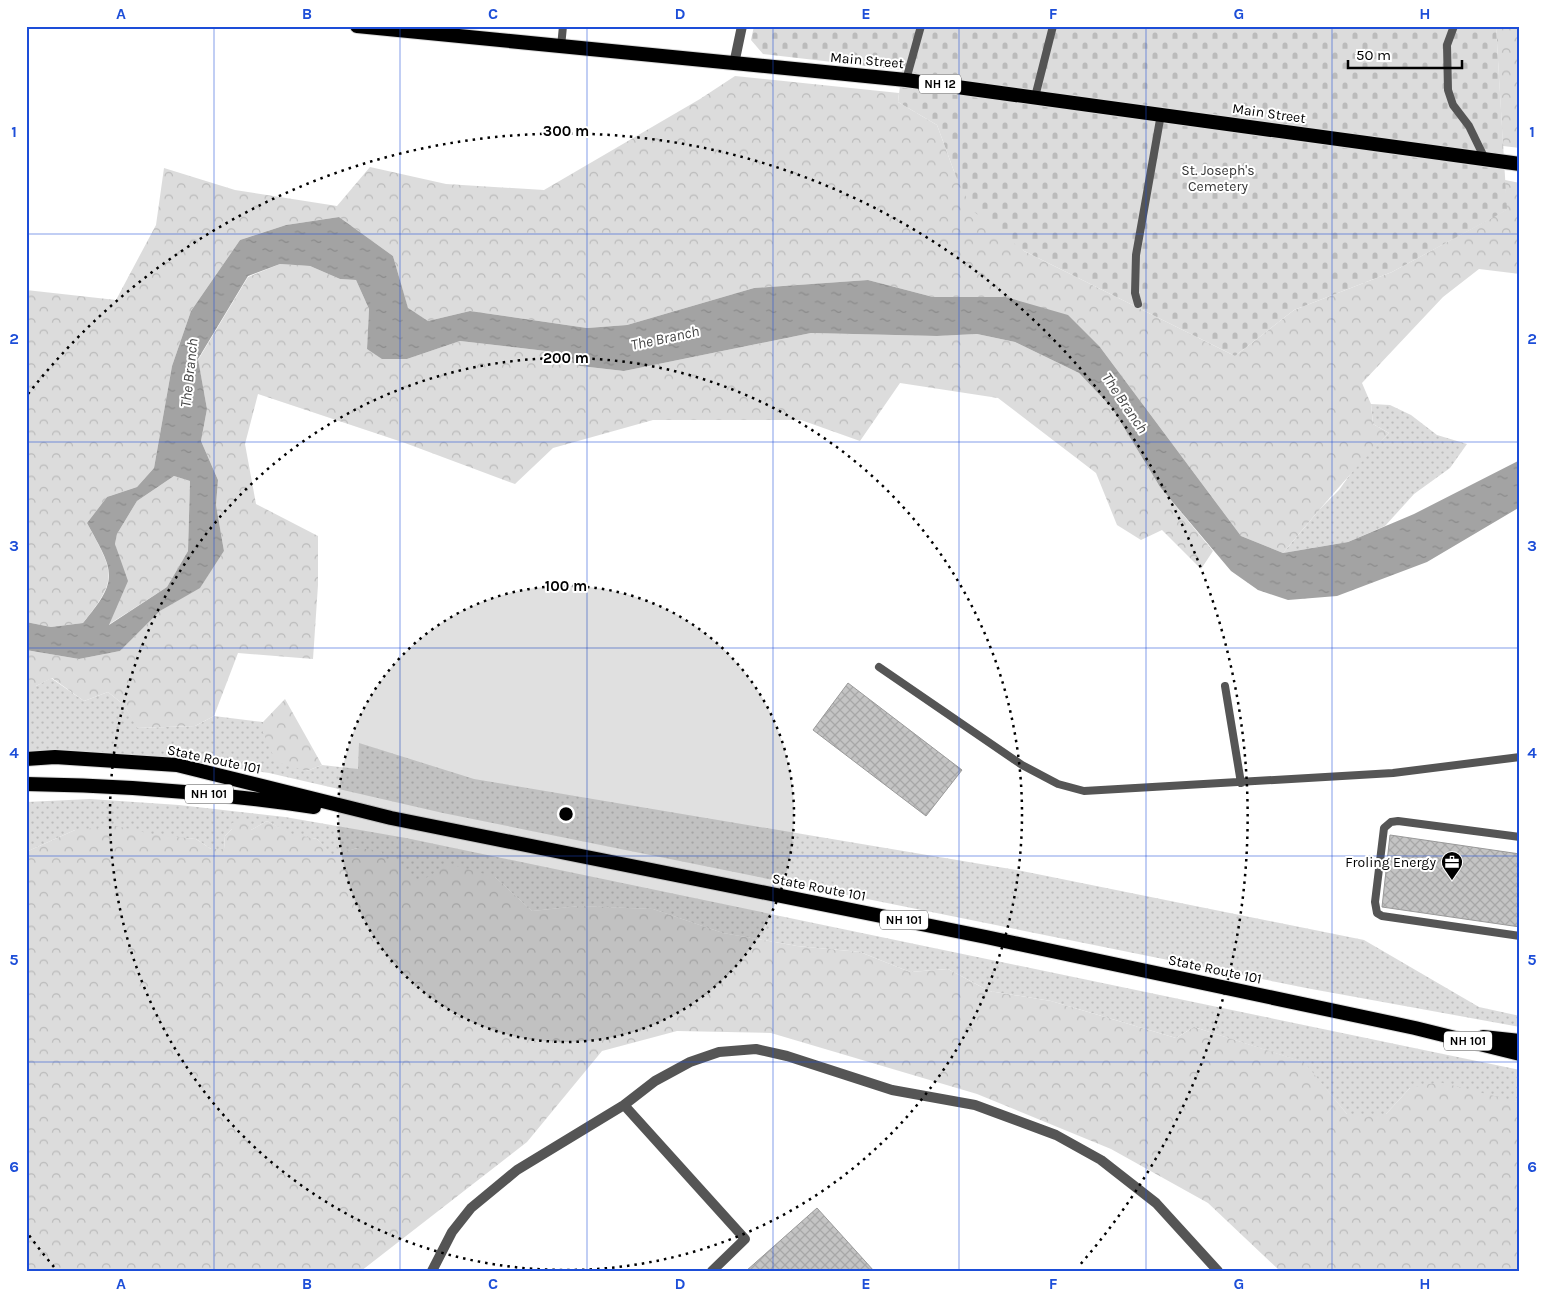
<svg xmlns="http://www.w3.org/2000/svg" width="1546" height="1297" font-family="Karla,sans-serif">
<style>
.grass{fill:url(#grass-dots)}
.forest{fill:url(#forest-crowns)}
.cemetery{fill:url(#cemetery-stones)}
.water{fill:url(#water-ripples);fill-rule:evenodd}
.building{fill:url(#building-cross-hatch);stroke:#999}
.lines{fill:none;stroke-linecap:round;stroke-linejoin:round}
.trunk-casing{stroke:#dbdbdb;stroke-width:16}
.service{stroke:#555;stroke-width:8}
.minor{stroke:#555;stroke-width:10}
.trunk{stroke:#000;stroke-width:14}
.grid{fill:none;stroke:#1d4ed8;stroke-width:1;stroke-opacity:0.55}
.ring{fill:none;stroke:#000;stroke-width:2.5;stroke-dasharray:2.5 5}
.labels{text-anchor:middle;stroke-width:4;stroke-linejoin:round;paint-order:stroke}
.shield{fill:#fff;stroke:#4c4c4c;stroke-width:1}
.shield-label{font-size:12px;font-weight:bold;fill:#000}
.street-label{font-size:14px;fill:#000;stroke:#fff}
.park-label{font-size:14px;fill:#333;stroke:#fff}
.poi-label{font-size:14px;fill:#000;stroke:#fff;text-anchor:end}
.water-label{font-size:15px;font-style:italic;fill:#444;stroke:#fff}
.centre{fill:#000;stroke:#fff;stroke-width:2.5}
.ring-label{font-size:15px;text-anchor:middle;font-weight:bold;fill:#000;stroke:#fff;stroke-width:4;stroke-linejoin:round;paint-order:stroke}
.neatline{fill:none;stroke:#1d4ed8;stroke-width:2}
.grid-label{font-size:16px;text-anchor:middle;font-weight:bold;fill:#1d4ed8}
</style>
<defs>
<pattern id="grass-dots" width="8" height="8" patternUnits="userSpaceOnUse" patternTransform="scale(1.25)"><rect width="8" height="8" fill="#dcdcdc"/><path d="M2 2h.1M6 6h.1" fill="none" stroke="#bbb" stroke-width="1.8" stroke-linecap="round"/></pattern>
<pattern id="forest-crowns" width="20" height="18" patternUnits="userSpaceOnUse" patternTransform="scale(1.25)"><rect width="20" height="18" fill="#dcdcdc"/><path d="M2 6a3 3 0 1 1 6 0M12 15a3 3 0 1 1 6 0" fill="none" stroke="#bbb"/></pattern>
<pattern id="cemetery-stones" width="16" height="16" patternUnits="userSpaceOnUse" patternTransform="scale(1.25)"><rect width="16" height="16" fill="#dcdcdc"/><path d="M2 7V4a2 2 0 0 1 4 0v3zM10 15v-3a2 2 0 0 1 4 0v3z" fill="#bbb"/></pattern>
<pattern id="water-ripples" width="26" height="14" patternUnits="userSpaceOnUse" patternTransform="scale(1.25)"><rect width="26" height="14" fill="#a3a3a3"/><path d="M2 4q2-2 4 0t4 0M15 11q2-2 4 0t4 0" fill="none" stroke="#8b8b8b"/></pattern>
<pattern id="building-cross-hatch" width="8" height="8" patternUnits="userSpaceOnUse" patternTransform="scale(1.25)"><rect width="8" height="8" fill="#c4c4c4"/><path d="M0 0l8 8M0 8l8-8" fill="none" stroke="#a7a7a7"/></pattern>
</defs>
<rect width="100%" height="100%" fill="#fff"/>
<!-- grass -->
<path class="grass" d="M1371,404L1390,405L1411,415L1437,435L1467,444L1450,468L1414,494L1385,526L1348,542L1283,553L1320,509L1339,490L1356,466L1389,433L1373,424Z
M51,678L84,701L108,692L124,705L138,728L195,726L214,716L263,722V732L307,771L322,765L358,769L359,743L474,779L1022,871L1364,940L1479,1007L1520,1016V1027L1306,988L443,813L269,773L157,757L26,751V686H36Z
M90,799L179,805L285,817L406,838L1520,1070V1105L1517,1102L1410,1088L1386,1114H1347L1303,1062L1194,1027L1176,1038L1051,1001L989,991L948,969L910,972L860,952L797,946L723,933L653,909L580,906L532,911L495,877L383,971L357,848L332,856L317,839L292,835L267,821L251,830L232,829L225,836L224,849H211L196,839L75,830L26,852V802Z"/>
<!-- forest -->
<path class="forest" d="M1496,26H1520V148L1503,146Z
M735,76L899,93L898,102L937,125L955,174L1024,251L1235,356L1294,310L1392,272L1506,210L1505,180L1520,183V274L1479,269L1443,297L1362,383L1371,404L1373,424L1389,433C1352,471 1317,512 1283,553L1241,536L1100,347L1006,297H933L868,280L754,288L627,325L587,328L470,311L428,321L408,309L393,256L339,217L286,225L240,240L191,311L172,366L154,468L137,487L107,497L87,523C113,572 120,577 83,623L51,627L26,622V290L116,300L156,225L164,168L235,190L337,206L370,167L446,184L544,190L700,99Z
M280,264L310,266L340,279L356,280L369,309L367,349L407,359L460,341L546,351L580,366L624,371L811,333L937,336L977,334L1015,342L1079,373L1112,408L1160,487L1213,551L1201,569L1162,530L1141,540L1117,525L1096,473L998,398L900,383L860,441L801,420H653L553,448L515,484L405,443L258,394L245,444L256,504L318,536V585L313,659L238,653L214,716L195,726L137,728L124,705L108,692L84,701L52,678L36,686H26V650L79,659L120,651L160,611L200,587L224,551L216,505L218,480L201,441L207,409L198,360L248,277Z
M174,476L190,481L188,551L167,587L108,625L112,615L119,559L115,544L117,534L137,501Z
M285,699L322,765L307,771L276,762L263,732V722Z
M242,819L251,830L267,821L292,834L317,839L332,855L358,848L381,851L386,861L393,855L416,884L449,864L495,877L532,911L580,906L653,909L723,933L797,946L860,952L910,972L948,969L989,991L1051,1001L1176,1038L1194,1027L1304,1062L1347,1114H1386L1410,1088L1439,1082L1518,1102L1520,1105V1271H1280L1208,1203L1111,1149L977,1094L771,1033L677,1031L602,1051L527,1142L361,1271H26V852L75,830L116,826L156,835L196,839L211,849H224L225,836L232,829V823Z"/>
<!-- cemetery -->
<path class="cemetery" d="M754,26H1496L1507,210L1392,272L1294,310L1235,356L1024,251L973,211L955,174L937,125L898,102L902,70L763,54L751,40Z"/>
<!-- water -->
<path class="water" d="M339,217L393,256L408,308L428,321L470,311L587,328L627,325L754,288L868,280L933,297H1006L1068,315L1100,347L1241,536L1283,553L1348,542L1414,514L1520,460V507L1427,562L1337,596L1288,600L1258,590L1231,571L1160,487L1112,408L1079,373L1015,342L977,334L937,336L811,333L624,371L580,366L546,351L460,341L407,359H382L367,349L369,309L356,280L340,279L310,266L280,264L248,276L198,359L207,409L201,441L218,480L216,505L224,551L200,588L160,611L120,651L79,659L26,650V622L51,627L83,623C121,578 113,571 87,523L107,497L137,487L154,468L172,366L191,311L240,240L286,225ZM174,476L190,481L188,551L167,587L109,625L128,581L115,544L117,534L137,501Z"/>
<!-- building -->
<path class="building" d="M848,683L962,770L926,816L813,730Z
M1390,835L1520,854V927L1382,907Z
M817,1208L874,1271H746Z"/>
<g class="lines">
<!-- trunk casing -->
<g class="trunk-casing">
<path id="trunk" d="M357,26L906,80L1520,164
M26,759L55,757L177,765L391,818L986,937L1415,1028L1520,1054
M26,784C123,785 219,793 314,807
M1483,1037L1520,1041"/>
</g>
<!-- service -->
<path class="service" d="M1454,26L1447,45L1448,90L1453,105L1469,126L1485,159
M561,47L563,26
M906,80L921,26
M1035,97L1053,26
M1138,304L1135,293L1136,255L1161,114
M879,667L1022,765L1058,784L1084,791L1393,773L1520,757
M1225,686L1241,783
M1520,837L1398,821L1391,822L1384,828L1375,902L1377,913L1382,916L1520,936"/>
<!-- minor -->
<path class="minor" d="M734,64L742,26
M624,1105L745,1239L712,1271
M432,1271L452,1232L471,1208L517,1170L624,1105L655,1081L690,1062L719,1052L756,1049L787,1056L892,1090L975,1105L1056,1135L1101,1160L1156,1203L1218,1271"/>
<!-- trunk -->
<use href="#trunk" class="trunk"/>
</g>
<!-- grid -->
<path class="grid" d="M214,26V1271M400,26V1271M587,26V1271M773,26V1271M959,26V1271M1146,26V1271M1332,26V1271M26,234H1520M26,442H1520M26,648H1520M26,856H1520M26,1062H1520"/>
<!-- distance rings -->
<circle cx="566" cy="814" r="228" fill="#000" fill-opacity=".12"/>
<g class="ring">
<circle cx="566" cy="814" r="228"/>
<circle cx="566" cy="814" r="456"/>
<path d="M54 1267A683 683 0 0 1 28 1234M28 394A683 683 0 1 1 1078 1267"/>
</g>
<!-- icons -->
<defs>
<g id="office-pin" transform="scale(1.125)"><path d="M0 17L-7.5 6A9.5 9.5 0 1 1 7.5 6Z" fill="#000" stroke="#fff"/><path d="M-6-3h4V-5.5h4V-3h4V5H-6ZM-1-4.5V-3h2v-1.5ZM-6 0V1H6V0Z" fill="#fff"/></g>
</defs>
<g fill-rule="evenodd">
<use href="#office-pin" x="1452" y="862"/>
</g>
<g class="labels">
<!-- shield labels -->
<g class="shield">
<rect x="919" y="74.5" width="42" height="19" rx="4"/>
<rect x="185" y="784.5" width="48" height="19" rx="4"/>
<rect x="880" y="910.5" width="48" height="19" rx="4"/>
<rect x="1444" y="1031.5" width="48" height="19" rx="4"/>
</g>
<g class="shield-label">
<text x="940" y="88">NH 12</text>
<text x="209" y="798">NH 101</text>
<text x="904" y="924">NH 101</text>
<text x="1468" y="1045">NH 101</text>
</g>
<!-- street labels -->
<g class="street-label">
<text transform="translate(867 60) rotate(5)" y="5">Main Street</text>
<text transform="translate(1269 113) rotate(8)" y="5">Main Street</text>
<text transform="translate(214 759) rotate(12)" y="5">State Route 101</text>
<text transform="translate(819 887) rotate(11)" y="5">State Route 101</text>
<text transform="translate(1215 969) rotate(12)" y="5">State Route 101</text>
</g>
<!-- park labels -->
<g class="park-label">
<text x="1218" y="175">St. Joseph's<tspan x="1218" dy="16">Cemetery</tspan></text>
</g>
<!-- poi labels -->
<g class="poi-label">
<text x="1436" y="867">Froling Energy</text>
</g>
<!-- water labels -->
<g class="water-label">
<text transform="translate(665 338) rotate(-12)" y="5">The Branch</text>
<text transform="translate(189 373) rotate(-84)" y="5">The Branch</text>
<text transform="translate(1125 403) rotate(56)" y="5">The Branch</text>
</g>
</g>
<circle cx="566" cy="814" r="8" class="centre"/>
<g class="ring-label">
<text x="566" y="136">300 m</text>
<text x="566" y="363">200 m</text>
<text x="566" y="591">100 m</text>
</g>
<!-- border -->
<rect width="1546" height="1297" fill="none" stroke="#ffffff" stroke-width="55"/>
<!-- scale -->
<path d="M1348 60v8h114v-8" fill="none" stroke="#000000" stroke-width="2.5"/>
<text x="1356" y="60" font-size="15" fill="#000000" stroke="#ffffff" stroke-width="4" paint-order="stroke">50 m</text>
<rect x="28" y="28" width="1490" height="1242" class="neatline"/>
<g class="grid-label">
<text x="121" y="19">A</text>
<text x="307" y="19">B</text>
<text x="493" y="19">C</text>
<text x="680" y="19">D</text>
<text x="866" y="19">E</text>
<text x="1053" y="19">F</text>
<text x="1239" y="19">G</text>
<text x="1425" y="19">H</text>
<text x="14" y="137">1</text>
<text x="1532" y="137">1</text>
<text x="14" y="344">2</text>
<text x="1532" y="344">2</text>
<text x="14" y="551">3</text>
<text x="1532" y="551">3</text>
<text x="14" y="758">4</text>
<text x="1532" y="758">4</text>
<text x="14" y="965">5</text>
<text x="1532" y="965">5</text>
<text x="14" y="1172">6</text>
<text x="1532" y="1172">6</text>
<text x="121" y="1289">A</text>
<text x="307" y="1289">B</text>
<text x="493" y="1289">C</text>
<text x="680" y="1289">D</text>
<text x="866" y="1289">E</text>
<text x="1053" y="1289">F</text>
<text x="1239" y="1289">G</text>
<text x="1425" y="1289">H</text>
</g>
</svg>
